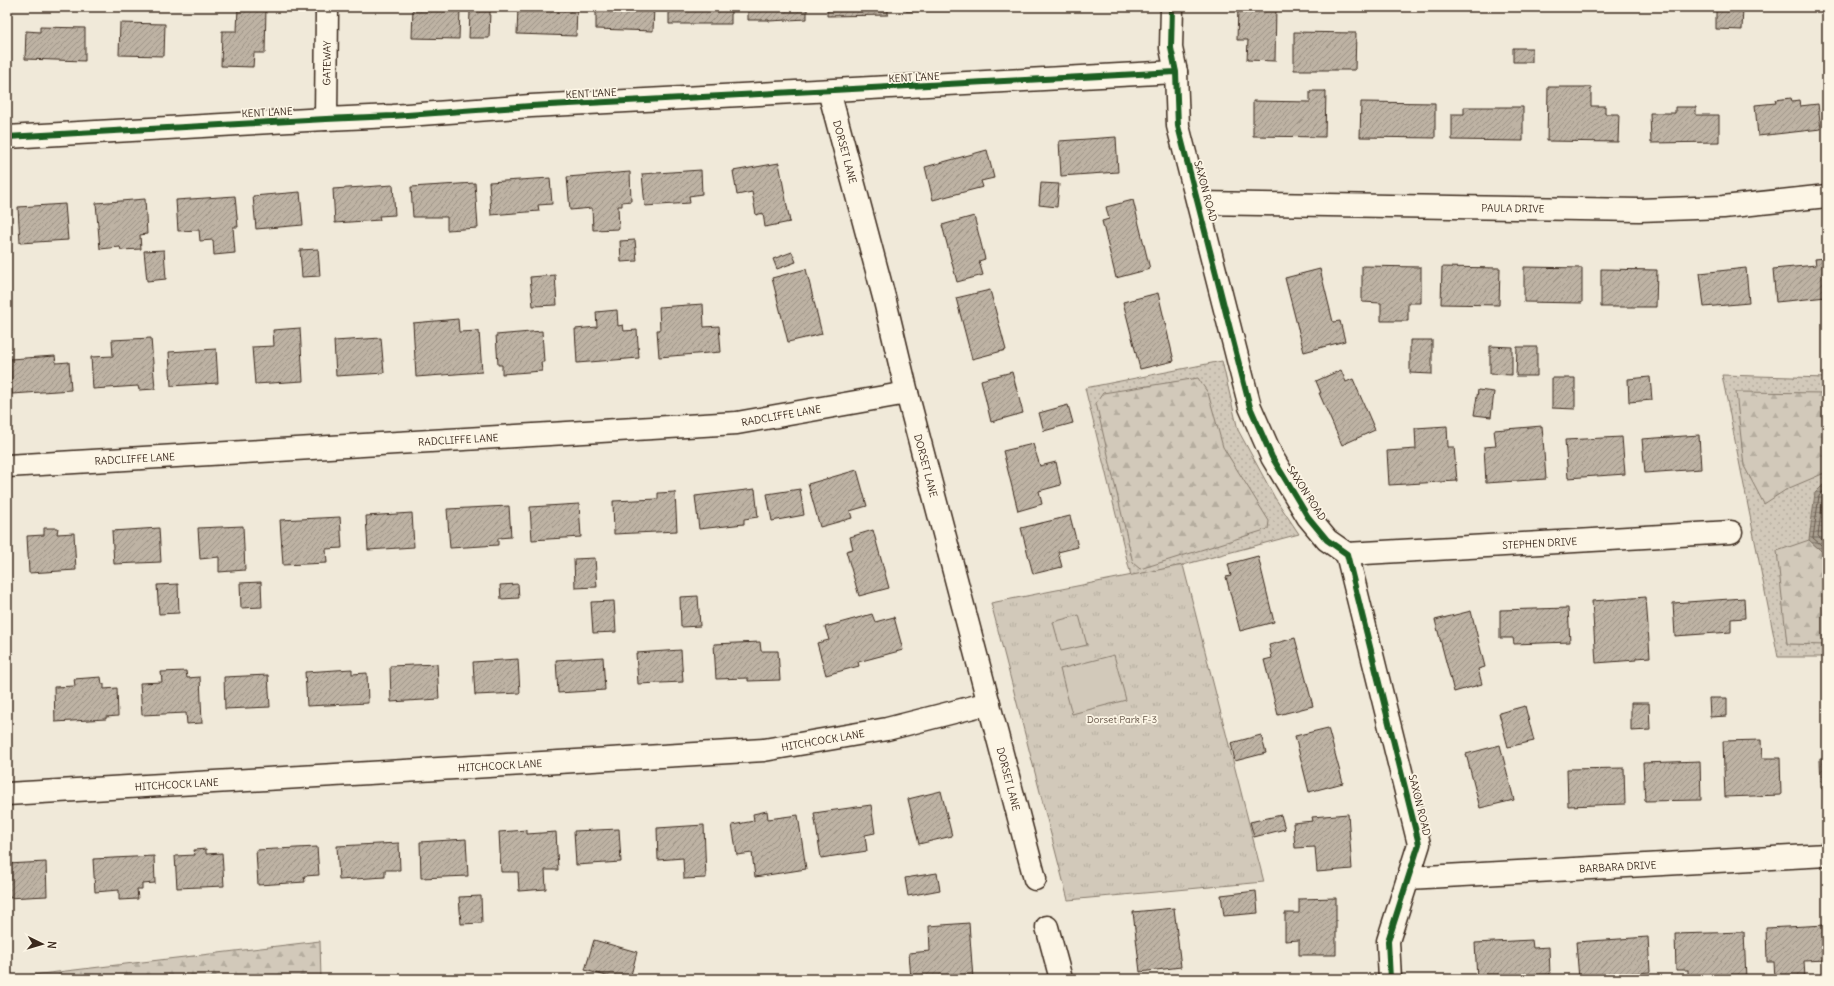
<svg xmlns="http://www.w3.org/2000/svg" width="1834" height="986" font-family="Delius,sans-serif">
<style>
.grass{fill:url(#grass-dots);stroke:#867a6c}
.forest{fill:url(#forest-firs);stroke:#867a6c}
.park{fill:url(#park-tufts);stroke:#867a6c}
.pitch{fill:#d2c9ba;stroke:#867a6c}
.water{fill:url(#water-rules);stroke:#7e7163}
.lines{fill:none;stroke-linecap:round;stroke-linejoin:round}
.shore{stroke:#67594c;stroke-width:1}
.building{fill:url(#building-hatch);stroke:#3b2a1e}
.minor-casing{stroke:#3b2a1e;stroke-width:25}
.minor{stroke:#fcf5e5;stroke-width:22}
.cycleway-casing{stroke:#fcf5e5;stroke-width:8}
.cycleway{stroke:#1b5e20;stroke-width:6}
.labels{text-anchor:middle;stroke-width:3.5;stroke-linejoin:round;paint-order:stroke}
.street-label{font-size:10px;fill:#3b2a1e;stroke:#fcf5e5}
.park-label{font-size:10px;fill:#615245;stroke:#fcf5e5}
</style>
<defs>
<pattern id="grass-dots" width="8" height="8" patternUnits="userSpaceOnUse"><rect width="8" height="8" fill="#d2c9ba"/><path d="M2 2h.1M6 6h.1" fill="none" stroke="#b5ad9f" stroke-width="1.8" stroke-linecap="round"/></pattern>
<pattern id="forest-firs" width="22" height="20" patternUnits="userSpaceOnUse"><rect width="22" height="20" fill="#d2c9ba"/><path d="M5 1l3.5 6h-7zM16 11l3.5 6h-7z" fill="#b5ad9f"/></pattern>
<pattern id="park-tufts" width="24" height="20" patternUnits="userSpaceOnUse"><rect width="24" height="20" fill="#d2c9ba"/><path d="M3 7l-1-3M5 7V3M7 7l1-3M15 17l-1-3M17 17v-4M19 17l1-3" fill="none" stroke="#b5ad9f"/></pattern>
<pattern id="water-rules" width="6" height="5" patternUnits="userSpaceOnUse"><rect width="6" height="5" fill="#aaa091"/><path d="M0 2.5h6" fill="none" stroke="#8c8376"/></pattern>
<pattern id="building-hatch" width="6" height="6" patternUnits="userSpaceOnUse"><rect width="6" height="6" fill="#beb3a4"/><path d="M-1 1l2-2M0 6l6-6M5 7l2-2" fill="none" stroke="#9c9285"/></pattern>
</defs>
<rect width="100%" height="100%" fill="#f0e9d9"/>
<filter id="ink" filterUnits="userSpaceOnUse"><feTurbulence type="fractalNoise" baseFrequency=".025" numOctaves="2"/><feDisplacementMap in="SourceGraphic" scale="8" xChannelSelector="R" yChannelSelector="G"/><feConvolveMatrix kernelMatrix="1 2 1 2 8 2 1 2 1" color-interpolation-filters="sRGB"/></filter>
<g filter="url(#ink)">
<!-- grass -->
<path class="grass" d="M1222,361L1238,430L1275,498L1299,534L1183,565L1131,576L1085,388Z
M1722,375L1827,378V657H1778Z"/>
<!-- forest -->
<path class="forest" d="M1198,378L1208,393L1223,447L1269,521L1268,529L1140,569L1133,563L1096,403L1103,393Z
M1736,392L1827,393V472L1787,489L1764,504L1744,466Z
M1809,540L1827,556V645L1787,644L1777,551Z
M320,941L321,979H7V978Z"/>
<!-- park -->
<path class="park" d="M1183,565L1264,882L1068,900L991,603Z"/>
<!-- pitch -->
<path class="pitch" d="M1079,615L1087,645L1061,651L1053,622Z
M1114,655L1126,700L1072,714L1060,669Z"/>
<!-- water -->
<path class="water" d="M1827,481V556L1809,540L1815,493Z"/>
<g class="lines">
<!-- shore -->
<path class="shore" d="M1827,487L1819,496L1813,538L1827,550
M1827,494L1823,498L1818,536L1827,544"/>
</g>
<!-- building -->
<path class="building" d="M238,7H266L265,53H254L253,67L221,66L222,31H237Z
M413,7L460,8L459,39L412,38Z
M518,7H577L576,36L517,34Z
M596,7H654L653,31L596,29Z
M669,7H731V24H669Z
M748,7H807V19L769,21V20H748Z
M827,7H888V15L827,16Z
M906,7H953V11H906Z
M994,7H1042L994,9Z
M1080,7H1115V8H1080Z
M1238,7H1276L1275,61L1247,60L1248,40H1237Z
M1716,7H1743L1742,30L1716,29Z
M470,11H490L489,38H469Z
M120,23L165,24L164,56L119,55Z
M40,27L85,28V61L25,59L26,31L40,32Z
M1294,32L1356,33L1355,70H1294Z
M1513,48H1532V62H1513Z
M1548,87H1591V106H1605V114H1619L1618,142L1547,141Z
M1310,91H1326L1325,137L1253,136V101L1310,102Z
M1791,98L1792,101L1799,100L1800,106L1818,104L1821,129L1758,136L1755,105L1776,103L1775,100Z
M1361,102L1435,103V138L1360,137Z
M1464,107H1523V141L1452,140V114H1464Z
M1675,107H1696V115H1719V142L1651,143L1650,113H1675Z
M1116,137L1118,172L1061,176L1059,141Z
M987,150L994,178L981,181L983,187L933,200L925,167Z
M779,163L790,222L765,227L763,213L756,215L752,192L737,195L733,171Z
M701,170L702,194L689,196L690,203L645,206L642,174Z
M630,172L631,201L622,202V206H618L619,229L593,230L592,208L570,210L567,177Z
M550,178L552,204L538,205L539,211L491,215L489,182Z
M475,183L478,228L447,230V217H413L411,187Z
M1041,183L1059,184L1057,207L1039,205Z
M393,185L395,215L379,216L380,220L335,223L333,189Z
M300,192L303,225L256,229L253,196Z
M235,196L238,227H233L235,253L214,255L213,240L200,241L199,230L178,231L176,200Z
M145,199L147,234L140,235L141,249L121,250L120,247L100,249L96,203Z
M1133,200L1150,269L1116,278L1102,221L1109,219L1106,207Z
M65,204L68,240L20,243L18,207Z
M974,216L985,259L979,261L983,275L957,282L942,225Z
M635,240L637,261L621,262L620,241Z
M318,249L320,276L302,277L300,250Z
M164,250L166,279L147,281L144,251Z
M792,252L796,262L777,269L773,259Z
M1825,258L1827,264V297L1776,302L1773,269L1816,265L1815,259Z
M1362,266L1421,267V303H1408V321H1381V303L1362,302Z
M1442,267L1500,268L1499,305L1441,304Z
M1524,267L1582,268V303L1524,302Z
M1746,268L1749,303L1704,307L1700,273Z
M806,269L822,334L788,342L772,278Z
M1320,269L1333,322L1340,321L1345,341L1304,352L1285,278Z
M1601,269L1657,270L1656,307H1601Z
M555,275L557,305L533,306L530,277Z
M990,290L1006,350L972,359L956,298Z
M1158,293L1174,361L1140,369L1123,302Z
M703,304L704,327L719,326L721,352L659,357L657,330H660L659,307Z
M617,310L618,326L623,325L624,331L637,330L639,358L577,363L575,329L597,327L596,312Z
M458,319L459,332L479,331L482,372L416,377L413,323Z
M300,328L303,381L255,384L252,347L274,346L273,330Z
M542,331L544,362H541L542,371L502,374V365H498L496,335Z
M151,338L155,389L139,390L138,386L93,389L91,357L113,356L112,340Z
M381,338L384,373L336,376L334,341Z
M1410,340H1432V374L1410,373Z
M1490,346L1512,347V375L1490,374Z
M1517,347H1537V376H1516Z
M216,349L218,383L171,386L169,352Z
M55,356L56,363L69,362L71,390L12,394L10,359Z
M1341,370L1346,382L1353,379L1375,430L1342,445L1319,393H1321L1316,381Z
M1012,372L1023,413L991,422L981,380Z
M1650,377L1652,400L1629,402L1628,379Z
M1552,378H1575V409L1552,408Z
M1478,390L1494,392L1491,417L1474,415Z
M1068,405L1073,423L1044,431L1039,413Z
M1447,426L1448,447H1454L1457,481L1389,485L1387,451L1416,449L1415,428Z
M1542,426L1546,479L1486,483L1484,447L1496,446L1494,430Z
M1699,435L1701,469L1645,473L1642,439Z
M1622,437L1625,474L1568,478L1565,440Z
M1033,444L1040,466L1056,462L1061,485L1039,491L1042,504L1018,511L1003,451Z
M857,470L867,506L850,511L852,518L820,527L808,484Z
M755,489L758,517L744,519V524L699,529L695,496Z
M800,489L804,515L772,521L767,494Z
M675,492L677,531L614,534L613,501L658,499V493Z
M579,504L581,537L532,540L530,507Z
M509,506L511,537L498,538V545L450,548L447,509Z
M412,513L414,547L368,550L366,516Z
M1070,516L1078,547L1058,552L1062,567L1033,574L1021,528Z
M340,517L342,548L326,549L327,563L283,565L280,520Z
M243,526L245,570L219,572V557L200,559L198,528Z
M44,528H58L57,534L74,533L76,570L29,573L27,536L44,535Z
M159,528L161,562L114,564L112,531Z
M873,530L889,588L859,596L846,551L853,549L850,537Z
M1258,556L1274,622L1240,631L1226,577L1231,576L1228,564Z
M595,558L597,587L575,588L574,559Z
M261,582L262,607L241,608L240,583Z
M178,584L179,613L159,614L157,585Z
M518,584L519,598L501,599L500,585Z
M698,596L700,626L681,627L680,597Z
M1646,597L1650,657L1636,658V660L1596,663L1592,601Z
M1744,598L1745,618L1731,619V632L1675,636L1673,603Z
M614,601L616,632L593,633L591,602Z
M1568,608L1570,642L1514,644L1513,638H1500V610Z
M1471,611L1485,667L1478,669L1482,684L1454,692L1435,620Z
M872,614L875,622L894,617L903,650L858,662L859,666L826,675L817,643L829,640L825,627Z
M1295,638L1313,706L1278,715L1264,660L1272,658L1269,645Z
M760,642L761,651H778L780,680L748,681V678L716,679L714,644Z
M681,650L683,682L638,684L636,653Z
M603,657L605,690L558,693L556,660Z
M518,659L520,693L475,695L473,662Z
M437,664L439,699L391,702L390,666Z
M352,669V674L367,673L368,703L307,706L305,672Z
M186,671L187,678L200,677L202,723L187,724L186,713L142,715L140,683L162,682L161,672Z
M268,675L270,707L225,709L224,677Z
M101,677L102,684H104V689L117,688L118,716L106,717V719L55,722L54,687L75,686L74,679Z
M1709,698H1727V716L1710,717Z
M1631,703H1649L1650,730L1631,731Z
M1525,706L1534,741L1508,747L1499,713Z
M1328,728L1343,783L1309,792L1295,736Z
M1261,735L1266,753L1235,761L1231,743Z
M1761,740L1762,758H1780L1781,795L1725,797L1723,741Z
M1500,745L1514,800L1480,808L1466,754Z
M1820,758H1827V788H1821Z
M1700,761L1701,800L1645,801L1643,763Z
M1624,768L1625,804L1568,806L1567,769Z
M941,791L952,836L919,844L908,799Z
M871,805L875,833L865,835L867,851L821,858L814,813Z
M767,811L768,819L798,815L806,869L755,877L752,853L737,855L732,825L754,821L753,814Z
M1348,814L1352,869L1317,872L1315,847L1295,848L1293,823L1313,821L1312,817Z
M1281,815L1285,829L1254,837L1250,822Z
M704,825L706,878L684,879L683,858L658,860L657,828Z
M619,829L621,862L576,865L574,831Z
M527,830V834L556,832L558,870H545L546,889L519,891L518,872H501L499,832Z
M466,839L468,876L421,878L420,842Z
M399,843L400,870H385V877L339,880L337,846Z
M317,847L319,875L304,876L305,882L258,885L256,850Z
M206,849V854L222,853L224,886L177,888L175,856L195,855L194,850Z
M154,856L155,883L142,884V889H137L138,899L119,900V890L95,892L93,859Z
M46,862L47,896L7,898V864Z
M937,873L940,890L908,896L905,878Z
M1256,891L1258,913L1224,916L1221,895Z
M481,896L482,923L461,924L459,897Z
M1336,898V955H1299V940L1285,941V913H1299V899Z
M1174,908L1181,967L1140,972L1133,912Z
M969,923L973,979H911L909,953L930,951L929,926Z
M1826,925L1827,960L1804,961L1805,978L1775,979L1774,962H1767L1766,928Z
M1744,932L1746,979H1688V970H1676L1675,934Z
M1648,937L1650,972L1623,974L1624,979H1579L1576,942Z
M594,940L637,952L630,979H617L585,970Z
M1532,940L1533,948L1549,947L1550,975L1477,979L1475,943Z"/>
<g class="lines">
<!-- minor casing -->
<g class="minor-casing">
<g id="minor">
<path d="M1172,7L1171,48L1176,72L1178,126L1250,407L1272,457L1308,517L1327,540L1347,554L1419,844L1388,941L1390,979"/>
<path id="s1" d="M829,91L884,297L907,393L1035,879"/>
<path id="s2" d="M326,119L327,7"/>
<path d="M7,137L326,119L393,116L531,106L1176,72"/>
<path id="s3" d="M1199,203L1639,210L1723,207L1827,196"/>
<path id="s4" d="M7,466L737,423L907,393"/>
<path id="s5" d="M1347,554L1731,532"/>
<path id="s6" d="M7,794L764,750L887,729L989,703"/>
<path id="s7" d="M1408,878L1827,855"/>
<path d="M1047,927L1061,979"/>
</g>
</g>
<!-- minor -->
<use href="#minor" class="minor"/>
<!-- cycleway casing -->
<g class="cycleway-casing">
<path id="cycleway" d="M1172,7L1171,48L1176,72L1178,126L1250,407L1272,457L1308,517L1327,540L1347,554L1419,844L1388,941L1390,979
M7,137L326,119L393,116L531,106L1176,72"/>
</g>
<!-- cycleway -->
<use href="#cycleway" class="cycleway"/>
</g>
</g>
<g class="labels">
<!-- street labels -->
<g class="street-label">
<text dy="4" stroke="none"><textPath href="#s2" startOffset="56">GATEWAY</textPath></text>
<text transform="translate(914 77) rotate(-3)" y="4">KENT LANE</text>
<text transform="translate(591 93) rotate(-3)" y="4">KENT LANE</text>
<text transform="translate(267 112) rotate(-3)" y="4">KENT LANE</text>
<text dy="4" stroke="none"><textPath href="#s1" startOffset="63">DORSET LANE</textPath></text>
<text transform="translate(1206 191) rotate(75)" y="4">SAXON ROAD</text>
<text dy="4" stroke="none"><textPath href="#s3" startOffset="314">PAULA DRIVE</textPath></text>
<text dy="4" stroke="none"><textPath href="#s4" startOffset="776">RADCLIFFE LANE</textPath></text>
<text dy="4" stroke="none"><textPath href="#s4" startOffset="452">RADCLIFFE LANE</textPath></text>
<text dy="4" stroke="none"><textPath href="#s4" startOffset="128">RADCLIFFE LANE</textPath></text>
<text dy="4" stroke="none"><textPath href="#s1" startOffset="387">DORSET LANE</textPath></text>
<text transform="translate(1307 493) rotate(57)" y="4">SAXON ROAD</text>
<text dy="4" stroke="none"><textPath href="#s5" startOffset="193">STEPHEN DRIVE</textPath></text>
<text dy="4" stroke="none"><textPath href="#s6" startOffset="818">HITCHCOCK LANE</textPath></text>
<text dy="4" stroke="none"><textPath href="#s6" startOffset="494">HITCHCOCK LANE</textPath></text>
<text dy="4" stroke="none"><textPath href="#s1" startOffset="711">DORSET LANE</textPath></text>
<text dy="4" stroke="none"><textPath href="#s6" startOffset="170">HITCHCOCK LANE</textPath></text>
<text transform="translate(1420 805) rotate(76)" y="4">SAXON ROAD</text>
<text dy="4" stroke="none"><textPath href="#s7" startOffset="210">BARBARA DRIVE</textPath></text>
</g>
<!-- park labels -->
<g class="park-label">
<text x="1122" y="723">Dorset Park F-3</text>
</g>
</g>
<!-- margin -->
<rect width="1834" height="986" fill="none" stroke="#fcf5e5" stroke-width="24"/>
<rect x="12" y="12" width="1810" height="962" fill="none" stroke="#3b2a1e" stroke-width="1.5" filter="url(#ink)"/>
<!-- north arrow -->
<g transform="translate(42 944) rotate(95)" stroke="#fcf5e5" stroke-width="3" paint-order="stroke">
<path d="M0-3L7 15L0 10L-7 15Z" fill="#3b2a1e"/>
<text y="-6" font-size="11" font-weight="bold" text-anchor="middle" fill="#3b2a1e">N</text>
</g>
</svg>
